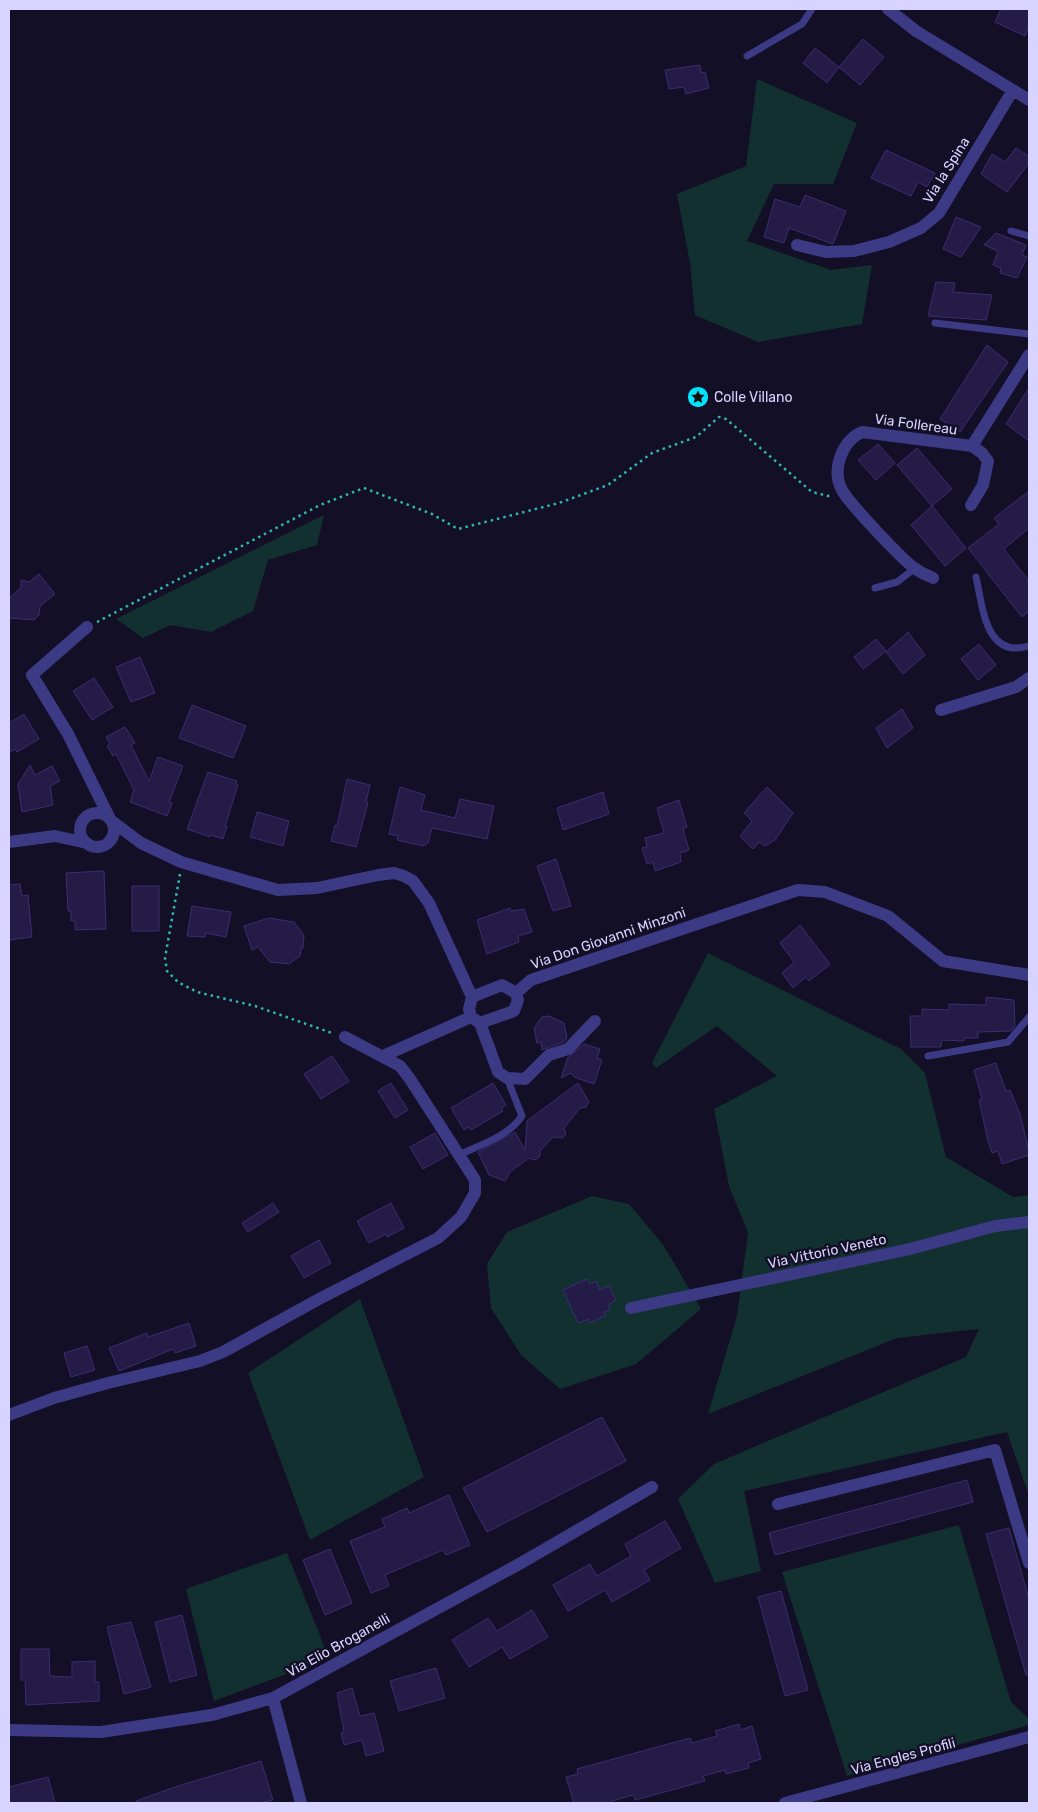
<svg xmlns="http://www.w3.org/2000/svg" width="1038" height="1812" font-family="Rubik,sans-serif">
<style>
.green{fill:#12302f}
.building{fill:#241b47;stroke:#3b2d73}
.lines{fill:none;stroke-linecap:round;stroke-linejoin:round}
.path{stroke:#2fb8b0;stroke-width:2.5;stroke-dasharray:2.5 4;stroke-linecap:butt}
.service{stroke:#3d3a85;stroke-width:7}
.minor{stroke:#3d3a85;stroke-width:12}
.labels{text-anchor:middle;stroke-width:5;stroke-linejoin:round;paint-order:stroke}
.street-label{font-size:14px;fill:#d9d4ff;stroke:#130f26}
.poi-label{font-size:14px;fill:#d9d4ff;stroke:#130f26;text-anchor:start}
</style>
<rect width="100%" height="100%" fill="#130f26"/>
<!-- green -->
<path class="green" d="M757,79L857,123L833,184H774L747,241L831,270L872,265L862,324L758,342L695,315L690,263L677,194L746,166Z
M324,515L317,545L268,560L253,611L211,632L170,625L143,638L116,619Z
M708,953L901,1049L925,1073L946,1157L1013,1197L1029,1195V1496L1007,1432L744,1491L761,1571L715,1583L678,1499L714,1464L966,1357L979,1329L897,1338L708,1414L737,1316L748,1233L729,1186L714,1109L777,1076L717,1026L656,1068L652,1063Z
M592,1196L629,1204L664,1246L701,1309L636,1364L560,1389L521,1355L491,1308L487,1264L507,1232Z
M360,1299L424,1477L310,1540L248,1373Z
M959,1525L1011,1702L1029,1719V1725L847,1776L782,1572Z
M287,1553L329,1658L214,1701L186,1589Z"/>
<!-- building -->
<path class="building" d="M1001,9H1029V26L1025,36L995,22Z
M863,39L884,57L860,85L839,67Z
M815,48L839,67L827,83L803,63Z
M700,65L701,73L705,72L709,88L686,94L684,87L669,89L665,70Z
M1016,148L1029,156V163L1007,192L981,174L992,154L1005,162Z
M886,150L935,173L927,187L918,182L911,196L871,178Z
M805,195L846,211L833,244L789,228L784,243L764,237L775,199L800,207Z
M956,217L981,227L961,257L943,249Z
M996,233L1026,245L1022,255L1027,257L1017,278L1000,273L1001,268L993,265L998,251L984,245Z
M936,282L955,283L953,292L992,295L986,320L928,316Z
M987,345L1008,362L960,432L940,419Z
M1029,388V441L1006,424Z
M878,444L895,463L876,480L858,460Z
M917,448L952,489L932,506L897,465Z
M1029,491V528L1004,549L1029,581V611L1022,617L968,548L999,524L994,518Z
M932,506L966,548L945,566L911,525Z
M39,574L55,594L40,606L39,615L34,620L9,618V598L21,588V580L29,582Z
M908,632L925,655L903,674L886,652Z
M876,639L886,651L863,669L854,657Z
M979,644L996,665L978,680L961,659Z
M140,657L155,693L131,702L116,667Z
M94,678L113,707L92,720L73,691Z
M192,705L246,726L233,758L179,738Z
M902,709L913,728L887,748L876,728Z
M24,714L39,739L17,752L15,749L9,753V723Z
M125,727L135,743L131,745L149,781L158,757L183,766L169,802L172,803L167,816L130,802L134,790L116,754L113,756L107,746L110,744L106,737Z
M30,765L35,775L52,766L60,781L50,786L53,805L22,812L18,784Z
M208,772L237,781L236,784L238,785L225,826H227L223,839L211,835L210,837L187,829Z
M347,779L370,785L366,802L368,803L356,847L331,841L335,825L337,826Z
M400,787L425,795L421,810L455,818L460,799L494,806L487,839L432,828L428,843L423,846L397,840L398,836L389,834Z
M767,787L793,813L775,840L765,846L759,842L753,849L740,836L752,821L744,813Z
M603,792L609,814L563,830L557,808Z
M679,800L687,827L683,829L689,850L680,853L681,862L655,871L653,862L647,864L642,848L647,847L645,838L664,833L657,808Z
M257,812L289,821L283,846L250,837Z
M556,859L571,906L553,911L537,866Z
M104,871L106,929L75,930V921H71V911H68L66,873Z
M20,884L22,896L28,895L32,937L9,940V885Z
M132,886H159V931H132Z
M192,906L231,912L226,937L206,933L205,937L187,936Z
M510,908L511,911L524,909L532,932L518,936L519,942L487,954L477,920Z
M269,918L294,922L304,935L303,948H301L300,956L289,964L270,962L258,947L252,950L244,926Z
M800,925L830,964L809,981L806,977L793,988L782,973L794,962L780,943Z
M986,997L1014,1000L1015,1026L1011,1031L978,1032V1038H964V1041L942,1040L941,1047H911L910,1016H922V1009L949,1010V1004L986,1005Z
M549,1016L564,1023L567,1038L564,1042L542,1050L541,1042L537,1043L534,1028L542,1017Z
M584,1044L600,1049L597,1058L602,1060L594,1084L574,1077L571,1073L561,1078L568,1057Z
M332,1056L349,1081L321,1099L304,1074Z
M996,1063L1006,1091L1010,1090L1020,1114L1029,1151V1155L1002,1164L998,1151L992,1153L988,1141L979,1100L982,1099L974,1070Z
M391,1083L408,1110L395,1118L378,1091Z
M493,1083L506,1105L501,1108L503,1111L471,1130L469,1127L464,1130L451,1108Z
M578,1083L589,1102L586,1107L580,1108L564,1128L566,1134L562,1138L554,1137L549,1141L540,1151V1156L535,1160L529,1158L510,1172L505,1181L489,1175L478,1152L515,1132L525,1150L527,1121Z
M435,1133L448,1155L423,1169L410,1147Z
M273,1203L279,1212L248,1232L242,1223Z
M391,1203L404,1228L387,1237L386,1234L369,1243L357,1221Z
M319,1240L331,1263L304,1278L291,1256Z
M587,1279L590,1284L596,1281L600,1290L609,1286L616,1300L608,1305L610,1310L604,1312L606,1315L590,1323L588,1319L578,1323L563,1290Z
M189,1323L196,1346L175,1353L173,1349L119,1371L109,1348L147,1333L148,1337Z
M87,1346L95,1370L71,1377L64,1353Z
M602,1417L626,1461L487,1532L463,1488Z
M967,1480L973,1502L775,1555L769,1533Z
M449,1495L470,1545L446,1555L443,1550L385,1575L389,1586L371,1593L350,1541L385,1527L382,1519L407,1508L409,1513Z
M665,1521L681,1548L644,1570L650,1580L612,1602L605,1590L568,1611L553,1585L590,1564L597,1576L631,1556L625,1544Z
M1009,1528L1029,1599V1675H1026L986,1534Z
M330,1549L352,1603L325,1615L303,1560Z
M781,1591L808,1690L785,1696L758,1597Z
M532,1610L548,1637L510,1659L502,1647L469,1667L452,1640L488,1618L497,1631Z
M182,1615L197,1675L170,1682L155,1622Z
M131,1622L151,1687L124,1694L107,1627Z
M21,1649H49L50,1676L72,1677V1662L95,1661V1682H99V1701L26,1705L25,1680H21Z
M436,1668L445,1698L399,1711L390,1681Z
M352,1688L360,1716L374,1713L384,1751L366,1756L362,1740L344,1745L341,1733L344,1732L337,1693Z
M739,1724L740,1730L752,1726L761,1759L748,1763L749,1768L726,1774L725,1770L703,1776L705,1781L635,1800L633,1795L612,1801L613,1803H574L566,1777L578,1774L577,1769L690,1738L692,1743L717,1736L715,1731Z
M261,1761L273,1800L260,1803H136V1801L178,1786Z
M48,1777L55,1803H9V1787Z"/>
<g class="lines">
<!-- path -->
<path class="path" d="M97,622L320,505L364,488L432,514L458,529L559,503L608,485L652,453L696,437L719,417L726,419L812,492L828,496L831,494
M180,874L165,958L167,971L178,982L197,992L255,1006L332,1033"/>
<!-- service -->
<path class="service" d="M747,56L802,24L812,9
M1011,231L1029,236
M935,323L1029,334
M976,577C983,607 985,659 1029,646
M875,588L897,582L914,569
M928,1056L1008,1042L1029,1017
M459,1155C480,1145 509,1136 522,1116L507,1078"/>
<!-- minor -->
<path class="minor" d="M888,9L916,31L1029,100
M797,245L826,252L854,251L889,242L921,228L939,213L1013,90
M972,446L1029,355
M933,578C927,575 921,573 916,569C905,563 848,502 842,490C831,470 842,441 862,432L972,446L982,453L988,461L983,485L971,505
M87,627L32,675L68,734L109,817
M941,710L1016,687L1029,678
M80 830a17 17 0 1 1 34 0a17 17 0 1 1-34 0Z
M113,822L141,843L181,862L278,890L317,888L378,875L394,873L404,876L413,881L429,903L472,997
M9,842L55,836L87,843
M516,993L531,980L798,890L825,892L888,916L943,961L1029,975
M472,997L469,1009L471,1017L480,1023L498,1072L507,1078L525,1079L549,1055L568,1049L595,1021
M472,997L502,985L516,993
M480,1023L514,1011L518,1000L516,993
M383,1056L471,1017
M631,1308L910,1249L995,1226L1029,1222
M9,1415L54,1398L108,1383L200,1361L223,1352L319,1299L438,1238L461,1217L475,1193V1180L410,1079L400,1066L345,1037
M778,1504L995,1450L1029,1563
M273,1698L301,1803
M9,1730L101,1732L212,1715L273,1698L521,1563L652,1487
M785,1803L1029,1737"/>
</g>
<!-- icons -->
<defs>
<g id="sight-disc" transform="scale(1.125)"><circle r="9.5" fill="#00e5ff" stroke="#130f26"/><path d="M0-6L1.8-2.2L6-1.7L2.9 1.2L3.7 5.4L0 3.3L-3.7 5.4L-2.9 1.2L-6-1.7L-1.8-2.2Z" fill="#111"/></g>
</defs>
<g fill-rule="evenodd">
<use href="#sight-disc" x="698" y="397"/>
</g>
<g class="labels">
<!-- street labels -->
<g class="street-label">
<text transform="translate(946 170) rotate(-58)" y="5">Via la Spina</text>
<text transform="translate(916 424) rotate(8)" y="5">Via Follereau</text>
<text transform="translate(608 938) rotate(-19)" y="5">Via Don Giovanni Minzoni</text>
<text transform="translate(827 1251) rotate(-12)" y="5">Via Vittorio Veneto</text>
<text transform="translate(338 1645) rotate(-29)" y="5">Via Elio Broganelli</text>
<text transform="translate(903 1756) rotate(-15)" y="5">Via Engles Profili</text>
</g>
<!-- poi labels -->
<g class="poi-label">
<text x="714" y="402">Colle Villano</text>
</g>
</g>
<!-- border -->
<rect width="1038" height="1812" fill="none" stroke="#d9d4ff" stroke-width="20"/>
</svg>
